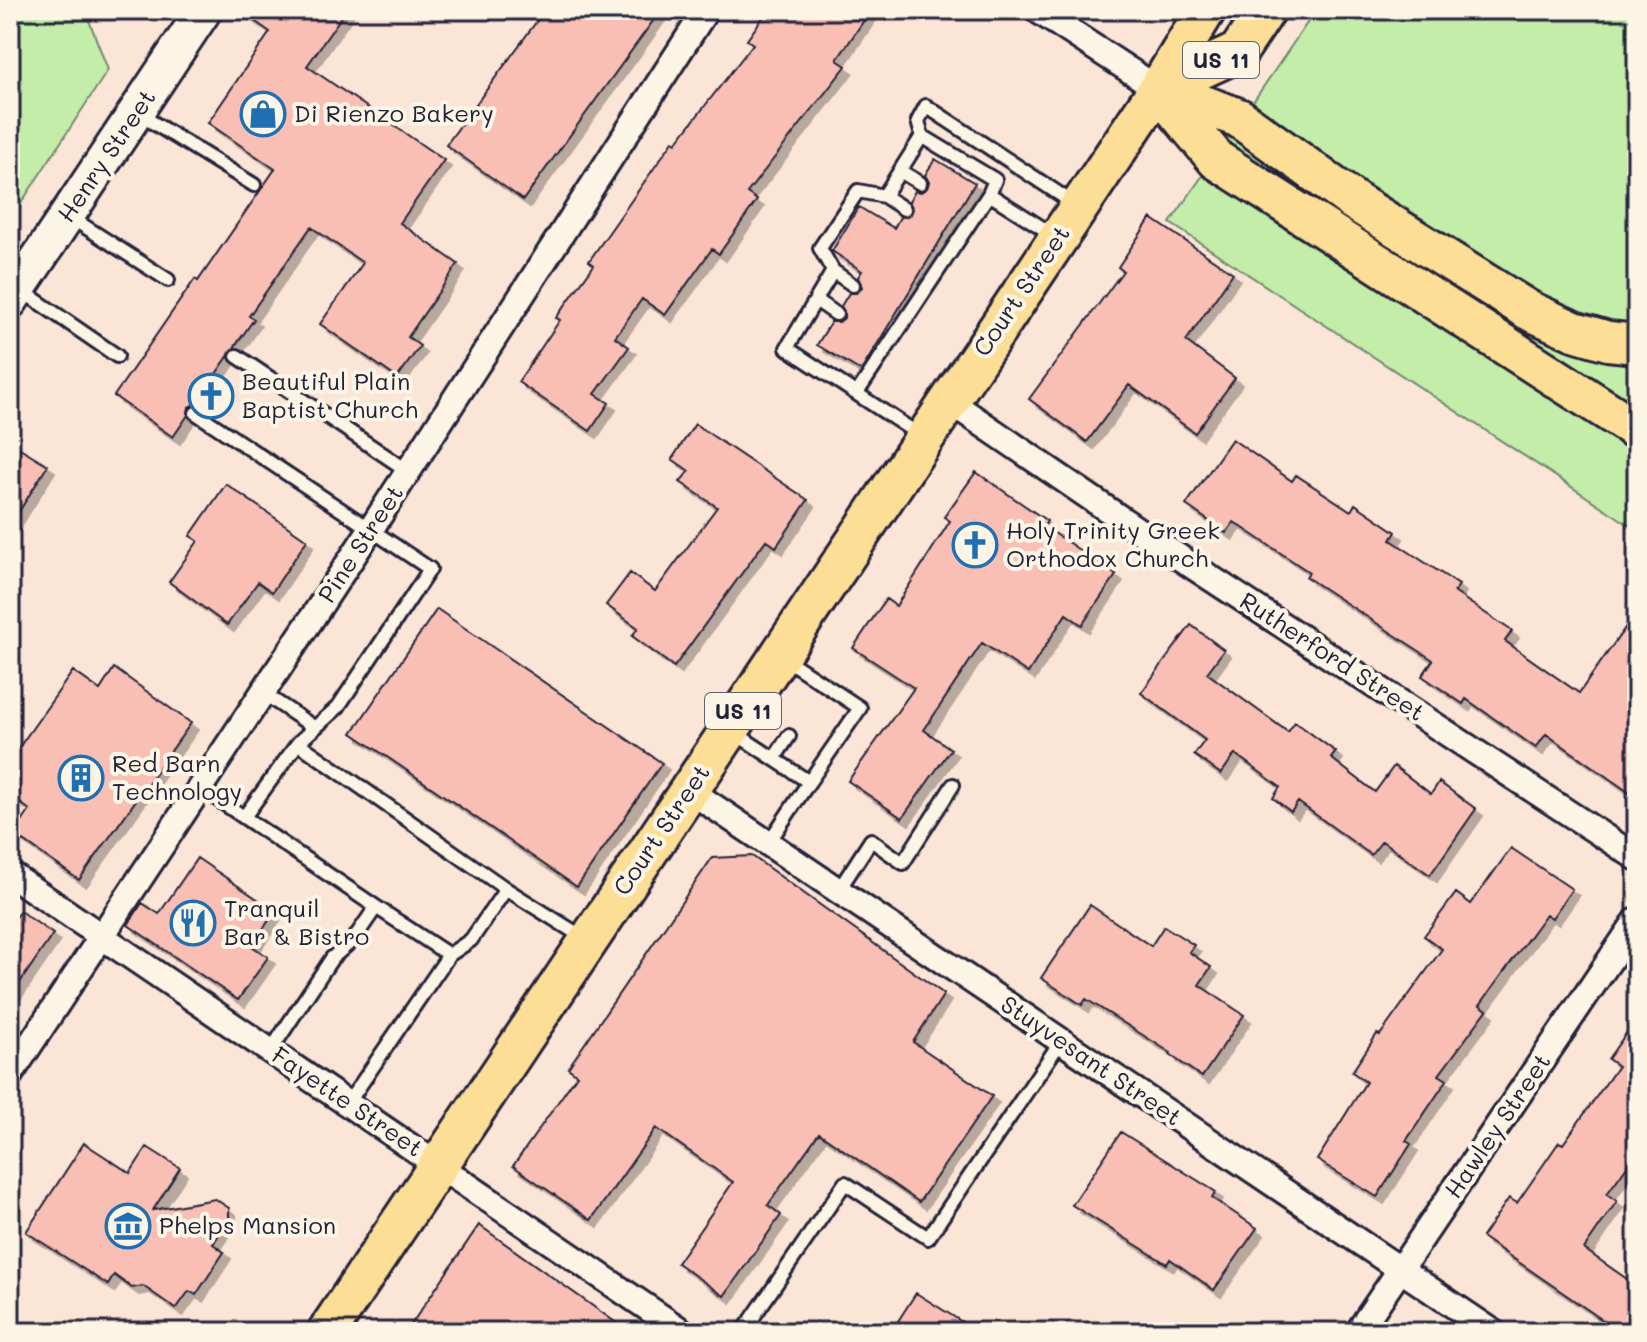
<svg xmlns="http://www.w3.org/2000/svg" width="1647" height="1342" font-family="Mali,sans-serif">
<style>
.green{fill:#c3eda9;stroke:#728872;stroke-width:2}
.building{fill:#fabfb4;stroke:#22223b;stroke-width:2;filter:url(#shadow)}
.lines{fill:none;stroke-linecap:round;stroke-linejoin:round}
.lane-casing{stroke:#22223b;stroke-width:18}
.street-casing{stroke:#22223b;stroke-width:30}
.secondary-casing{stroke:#22223b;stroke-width:40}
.primary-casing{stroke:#22223b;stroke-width:44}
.lane{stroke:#fcf5e5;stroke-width:12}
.street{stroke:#fcf5e5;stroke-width:24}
.secondary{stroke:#fcf5e5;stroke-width:34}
.primary{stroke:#fdde96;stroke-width:38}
.labels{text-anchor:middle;stroke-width:8;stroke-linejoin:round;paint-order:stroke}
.shield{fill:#fcf5e5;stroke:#63616e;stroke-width:2}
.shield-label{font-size:22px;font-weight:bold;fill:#22223b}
.poi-label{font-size:24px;fill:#22223b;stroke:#fcf5e5;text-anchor:start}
.street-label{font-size:24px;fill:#22223b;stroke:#fcf5e5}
</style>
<defs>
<filter id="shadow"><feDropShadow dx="7" dy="7" stdDeviation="0" flood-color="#0004"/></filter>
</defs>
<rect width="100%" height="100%" fill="#fbe5d6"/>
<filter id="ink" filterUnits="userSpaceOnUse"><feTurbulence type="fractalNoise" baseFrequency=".0125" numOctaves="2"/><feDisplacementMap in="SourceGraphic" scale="16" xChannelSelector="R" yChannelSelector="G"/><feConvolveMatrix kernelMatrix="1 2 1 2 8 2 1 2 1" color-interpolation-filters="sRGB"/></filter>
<g filter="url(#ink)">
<!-- green -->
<path class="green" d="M10,10H85L108,70L10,220Z
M1316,10H1637V530L1170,223Z"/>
<!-- building -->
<path class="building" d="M239,10H346L307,66L444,160L400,223L458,264L408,337L420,346L397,378L320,324L363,263L311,227L249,316L254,319L195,404L189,407L188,415L173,437L114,396L195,279L198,281L275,169L208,123L270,32Z
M545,10H661L523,200L446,145Z
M768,10H871L837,60L846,66L747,193L757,200L719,254L712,249L665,315L642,299L615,337L629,347L595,394L609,403L590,431L518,382L560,320L556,318L594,265L589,261L673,141L676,143L753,44L747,40Z
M935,159L975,183L861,371L817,345L831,322H839L844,318V311L841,306L849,293H856L862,287L858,277L862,271L832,251L859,207L894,228L900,217L911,214L913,209L909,202L915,191L921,192L927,188L929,182L925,175Z
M1151,218L1233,273L1186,341L1235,378L1195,433L1129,385L1087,442L1029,399L1123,271L1118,267Z
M695,424L808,500L776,547L766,540L674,667L632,636L638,628L606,605L630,573L655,591L717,507L680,482L689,471L672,459Z
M1232,439L1292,481L1296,475L1351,511L1355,504L1396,532L1391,540L1459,585L1454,592L1512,631L1505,641L1579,693L1637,611V798L1546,734L1536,748L1466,699L1463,704L1422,676L1433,660L1306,577L1309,572L1234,522L1226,533L1186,505Z
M10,442L48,465L10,526Z
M976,472L1047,521L1044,526L1116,575L1082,625L1066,614L1028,673L982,643L924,730L951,749L902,818L848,781L914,688L853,648L886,599L896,606L950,521L944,517Z
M226,484L307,540L272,592L258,582L227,625L169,582L198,541L190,536Z
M437,609L662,763L577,887L352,733Z
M1191,625L1224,650L1207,673L1288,732L1295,722L1336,752L1331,758L1375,792L1394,766L1431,794L1439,782L1476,809L1430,875L1382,841L1371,855L1298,802L1291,812L1273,798L1280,787L1235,754L1221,774L1194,755L1205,740L1141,693Z
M114,668L191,723L79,880L14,834L30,810L10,796V760L73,671L100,690Z
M1511,848L1572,889L1552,918L1546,914L1480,1005L1487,1010L1439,1075L1447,1080L1406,1141L1411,1144L1377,1197L1317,1160L1366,1082L1352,1072L1377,1034L1380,1035L1442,949L1424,936L1456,893L1471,904Z
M752,856L944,994L913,1042L992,1096L919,1202L819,1133L768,1205L781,1215L724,1296L677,1263L733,1182L656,1128L591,1220L513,1166L577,1075L568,1068L712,858Z
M197,858L275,911L252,946L268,957L238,1000L128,925L142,903L159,914Z
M1090,905L1151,946L1164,926L1194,945L1189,952L1211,967L1199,985L1244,1015L1202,1077L1170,1055L1171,1053L1086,999L1082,1005L1041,978Z
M20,911L53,934L10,997V925Z
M1637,1018V1152L1607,1194L1617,1201L1584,1249L1637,1286V1313L1624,1332H1620L1482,1237L1509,1198L1517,1203L1559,1142L1563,1144L1618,1066L1608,1059Z
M1121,1132L1216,1192L1212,1198L1257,1228L1214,1290L1170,1259L1167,1264L1072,1205Z
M84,1143L130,1173L147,1147L180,1168L153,1210L215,1199L229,1208V1219L213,1244L224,1252L196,1295L189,1291L176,1309L143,1286L132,1288L114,1275L108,1285L26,1232Z
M479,1225L629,1332H406Z
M916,1293L978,1332H891Z"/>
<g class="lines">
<!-- lane casing -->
<g class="lane-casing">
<path id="lane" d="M139,114L254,185
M922,136L918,121L926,106L1076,205
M900,171L920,183
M884,196L904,209
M70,217L168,280
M833,271L853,285
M21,290L117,356
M816,300L836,314
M237,356L408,471
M857,393L989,194
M196,413L430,569L338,707L298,743
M921,436L787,348L833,271L820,248L858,191L884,196L922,136L995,180L989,194L1055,236
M784,658L860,708L809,782
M263,693L315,728
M735,733L809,782L767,845
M775,757L789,736
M201,788L376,907
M244,817L298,743L506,889
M838,891L871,840L903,863L953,785
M449,955L471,940L506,889L584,938
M271,1050L332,958L354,939L376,907L449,955L348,1103
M743,1332L845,1183L928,1238L1061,1041"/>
</g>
<!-- street casing -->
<g class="street-casing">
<path id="street" d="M1037,10L1158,89
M949,401L1136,529L1637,858
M689,790L1493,1332
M10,874L683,1332
M10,1075L371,529L706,10
M1358,1332L1637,920"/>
</g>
<!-- secondary casing -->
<g class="secondary-casing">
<path id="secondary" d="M10,301L204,10"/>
</g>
<!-- primary casing -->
<g class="primary-casing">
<path id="primary" d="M1158,89L1217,160L1637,430
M1158,89L1238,52L1266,10
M1161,89L1239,118L1354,201L1528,310L1574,331L1608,341L1637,344
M327,1332L1158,89L1206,10"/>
</g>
<!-- lane -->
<use href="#lane" class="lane"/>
<!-- street -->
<use href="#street" class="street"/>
<!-- secondary -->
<use href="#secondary" class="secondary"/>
<!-- primary -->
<use href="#primary" class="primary"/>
</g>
</g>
<!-- icons -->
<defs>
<g id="shop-ring" transform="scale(2.3)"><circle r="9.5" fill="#fcf5e5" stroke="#1f6fb2" stroke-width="1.5"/><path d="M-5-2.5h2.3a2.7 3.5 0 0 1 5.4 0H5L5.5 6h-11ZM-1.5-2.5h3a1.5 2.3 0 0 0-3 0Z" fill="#1f6fb2"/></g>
<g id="church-ring" transform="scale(2.3)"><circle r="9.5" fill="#fcf5e5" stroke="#1f6fb2" stroke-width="1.5"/><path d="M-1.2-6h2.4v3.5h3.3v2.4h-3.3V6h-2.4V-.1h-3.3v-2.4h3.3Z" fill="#1f6fb2"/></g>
<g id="building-ring" transform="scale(2.3)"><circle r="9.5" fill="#fcf5e5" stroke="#1f6fb2" stroke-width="1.5"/><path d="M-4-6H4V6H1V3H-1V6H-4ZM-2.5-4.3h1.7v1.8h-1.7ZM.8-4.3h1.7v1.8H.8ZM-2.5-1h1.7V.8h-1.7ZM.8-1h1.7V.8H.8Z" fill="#1f6fb2"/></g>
<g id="restaurant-ring" transform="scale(2.3)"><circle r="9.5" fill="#fcf5e5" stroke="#1f6fb2" stroke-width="1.5"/><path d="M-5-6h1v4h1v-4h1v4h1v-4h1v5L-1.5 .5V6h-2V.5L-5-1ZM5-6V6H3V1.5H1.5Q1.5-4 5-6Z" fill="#1f6fb2"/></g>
<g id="museum-ring" transform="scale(2.3)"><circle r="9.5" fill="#fcf5e5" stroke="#1f6fb2" stroke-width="1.5"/><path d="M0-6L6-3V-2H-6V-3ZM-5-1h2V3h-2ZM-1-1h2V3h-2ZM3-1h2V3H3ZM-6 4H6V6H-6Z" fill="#1f6fb2"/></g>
</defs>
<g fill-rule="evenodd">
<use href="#shop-ring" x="263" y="114"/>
<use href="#church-ring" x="211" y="396"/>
<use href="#church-ring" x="975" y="545"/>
<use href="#building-ring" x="81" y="778"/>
<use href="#restaurant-ring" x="193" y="923"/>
<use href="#museum-ring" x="128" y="1226"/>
</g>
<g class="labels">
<!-- shield labels -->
<g class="shield">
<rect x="1183" y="42" width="76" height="36" rx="6"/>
<rect x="705" y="693" width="76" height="36" rx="6"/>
</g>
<g class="shield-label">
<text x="1221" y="68">US 11</text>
<text x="743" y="719">US 11</text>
</g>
<!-- poi labels -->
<g class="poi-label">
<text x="294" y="122">Di Rienzo Bakery</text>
<text x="242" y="390">Beautiful Plain<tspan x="242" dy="28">Baptist Church</tspan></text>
<text x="1006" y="539">Holy Trinity Greek<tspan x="1006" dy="28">Orthodox Church</tspan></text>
<text x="112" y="772">Red Barn<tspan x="112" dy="28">Technology</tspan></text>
<text x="224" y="917">Tranquil<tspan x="224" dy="28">Bar &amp; Bistro</tspan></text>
<text x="159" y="1234">Phelps Mansion</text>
</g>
<!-- street labels -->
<g class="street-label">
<text transform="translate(107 156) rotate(-56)" y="8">Henry Street</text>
<text transform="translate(1022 291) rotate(-56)" y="8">Court Street</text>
<text transform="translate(361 544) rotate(-57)" y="8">Pine Street</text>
<text transform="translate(1332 657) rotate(33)" y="8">Rutherford Street</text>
<text transform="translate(662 830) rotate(-56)" y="8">Court Street</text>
<text transform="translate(1091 1061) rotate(34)" y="8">Stuyvesant Street</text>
<text transform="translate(347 1102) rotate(34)" y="8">Fayette Street</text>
<text transform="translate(1498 1126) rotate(-56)" y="8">Hawley Street</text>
</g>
</g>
<!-- margin -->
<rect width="1647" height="1342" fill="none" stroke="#fcf5e5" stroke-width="40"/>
<rect x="20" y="20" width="1607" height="1302" fill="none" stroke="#22223b" stroke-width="3" filter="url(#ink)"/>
</svg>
